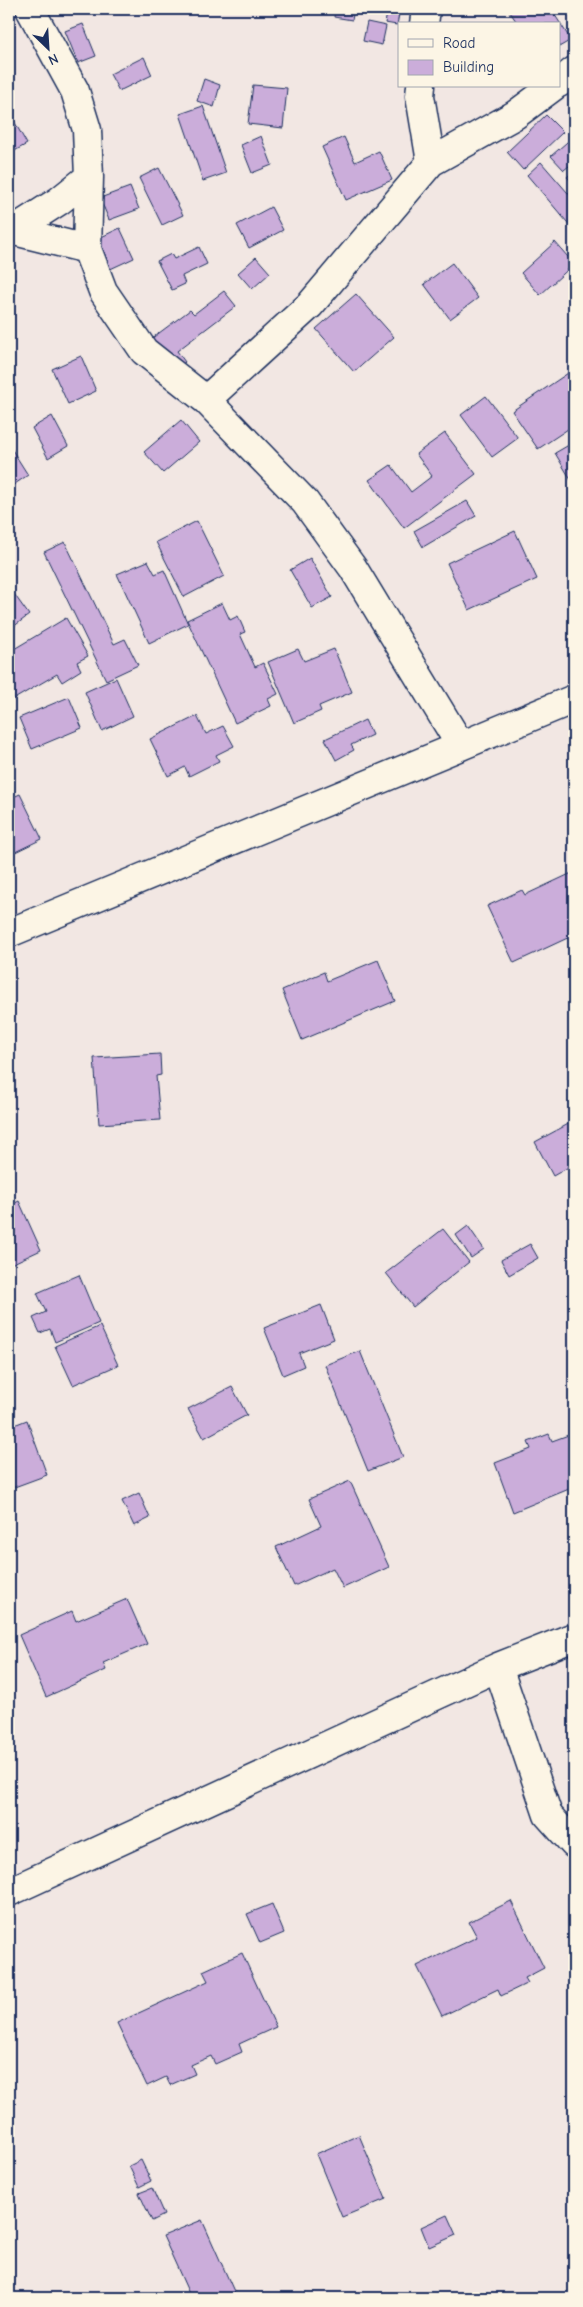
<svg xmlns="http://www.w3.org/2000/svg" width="583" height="2307" font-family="'Comic Neue',sans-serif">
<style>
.building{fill:#cbadda;stroke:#1b2f5e}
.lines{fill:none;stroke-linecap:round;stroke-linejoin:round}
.minor-casing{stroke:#1b2f5e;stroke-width:31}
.minor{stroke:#fcf5e5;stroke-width:28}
</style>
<rect width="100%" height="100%" fill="#f2e7e3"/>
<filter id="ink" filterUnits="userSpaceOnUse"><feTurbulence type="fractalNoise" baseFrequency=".02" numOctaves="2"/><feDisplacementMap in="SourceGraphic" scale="10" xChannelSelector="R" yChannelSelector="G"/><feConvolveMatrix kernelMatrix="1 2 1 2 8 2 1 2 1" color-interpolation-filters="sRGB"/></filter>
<g filter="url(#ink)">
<!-- building -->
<path class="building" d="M335,9H354L352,20L334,17Z
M388,9H400L397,25L385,23Z
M508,9H551L571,40L559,47V24H518Z
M367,22L386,26L382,45L363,41Z
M83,24L96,56L78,63L65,31Z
M144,57L152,75L119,91L110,74Z
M204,79L220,85L214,107L197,101Z
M253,85L287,88L283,128L248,124Z
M203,106L226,173L203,181L180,114Z
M10,114L27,144L9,154V115Z
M546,115L563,132L523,170L507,152Z
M261,136L272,165L252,173L241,145Z
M574,136V162L564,170L551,156Z
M344,137L355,162L379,151L392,180L346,200L322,147Z
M541,162L574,200L573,229L527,175Z
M159,168L183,215L162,225L139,178Z
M574,171V184L567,177Z
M130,187L139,209L109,220L100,198Z
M271,207L283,230L249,248L237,225Z
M120,228L134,258L106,271L93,241Z
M555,242L574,264L540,295L521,273Z
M199,247L207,264L182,276L185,284L172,290L157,261L171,254L174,259Z
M256,257L270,273L252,289L238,273Z
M452,263L478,298L450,319L424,284Z
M224,291L236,306L177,351L185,362L176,370L151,339L190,310L194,314Z
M356,294L394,337L354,372L316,329Z
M81,356L96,391L68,404L52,369Z
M574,369V425L538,449L512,411Z
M486,396L518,438L492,457L461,415Z
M52,416L68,446L48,458L32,428Z
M181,420L199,442L163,473L144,452Z
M445,433L476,474L404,528L369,480L391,465L411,492L432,476L416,454Z
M574,442V485L555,453Z
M9,445L28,475L9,488Z
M467,501L476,516L423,547L414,531Z
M197,521L224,576L184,597L156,542Z
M515,531L537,579L469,610L447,563Z
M65,542L114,644L125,639L138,665L106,680L44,552Z
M310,558L332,597L312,608L290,570Z
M148,561L155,574L164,570L188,624L149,643L117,574Z
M9,587L29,615L9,630Z
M222,603L230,620L238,616L245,632L240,634L255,667L263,663L278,694L268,699L271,706L235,723L187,620Z
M66,618L88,656L77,662L81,670L62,682L57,674L9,702V652Z
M298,649L304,661L334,649L352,692L319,706L321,711L294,723L268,662Z
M116,678L133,716L102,731L85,692Z
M69,697L82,728L32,749L19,718Z
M197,716L206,734L223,726L234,746L216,755L219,761L189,776L185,767L168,776L150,739Z
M365,720L372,735L351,745L354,750L336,760L325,739Z
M20,794L42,839L9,855V799Z
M574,872V935L514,963L487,906L522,890L525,895Z
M378,960L395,1001L302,1040L282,990L324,972L327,981Z
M160,1054L161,1075L156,1076L160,1120L99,1124L94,1058Z
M574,1121V1164L553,1176L535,1142Z
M19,1201L41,1250L9,1265V1206Z
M468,1226L484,1249L471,1258L456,1235Z
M443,1229L469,1262L413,1307L386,1273Z
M530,1244L538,1258L509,1275L501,1260Z
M79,1275L99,1323L55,1342L50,1329L40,1333L33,1318L46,1312L37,1293Z
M321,1305L334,1339L299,1353L304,1366L283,1375L264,1328Z
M100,1326L118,1365L73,1385L55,1346Z
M360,1351L403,1457L368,1471L325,1365Z
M232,1387L247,1415L204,1438L188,1409Z
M27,1420L47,1475L9,1489V1427Z
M574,1433V1487L513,1512L495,1463L531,1449L528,1442L549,1434L552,1441Z
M350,1481L389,1567L343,1588L333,1568L294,1586L276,1547L321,1526L309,1499Z
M139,1493L150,1518L134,1526L122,1501Z
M127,1599L147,1644L103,1663L106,1670L46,1697L19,1635L72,1611L76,1621Z
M511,1901L544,1968L525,1978L528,1983L501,1996L498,1989L442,2016L417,1966L477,1937L469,1922Z
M272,1904L284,1933L260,1943L247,1914Z
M242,1953L276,2027L239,2044L242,2052L215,2064L211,2056L191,2065L195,2074L170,2085L166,2077L147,2086L117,2023L208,1981L203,1971Z
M9,2116L16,2133L9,2135Z
M359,2135L386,2199L342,2217L316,2154Z
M141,2160L151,2181L139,2187L129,2166Z
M152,2188L164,2215L152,2221L139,2193Z
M447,2215L456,2235L429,2247L421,2227Z
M202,2220L237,2298H191L163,2236Z
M431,2294L433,2298H422Z"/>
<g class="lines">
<!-- minor casing -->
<g class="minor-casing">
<path id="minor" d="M424,24L426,9
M559,83L574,71
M421,86L420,96L431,162
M89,177L87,249L103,291L144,351L206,400L305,502L353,568L461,746
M14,231L87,249
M9,233L59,201L89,177L87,130L75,91L30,9
M206,400L310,305L431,162L515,115L554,86
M9,933L574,699
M498,1667L548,1815L574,1844
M9,1892L498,1667L574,1637"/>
</g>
<!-- minor -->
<use href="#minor" class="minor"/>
</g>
</g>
<!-- margin -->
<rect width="583" height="2307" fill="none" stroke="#fcf5e5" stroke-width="30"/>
<rect x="15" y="15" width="553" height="2277" fill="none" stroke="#1b2f5e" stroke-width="2" filter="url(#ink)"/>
<!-- legend -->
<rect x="398" y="22" width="162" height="65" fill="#fcf5e5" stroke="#a2a6af"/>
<rect x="408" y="39" width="25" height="8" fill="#fcf5e5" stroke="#a2a6af"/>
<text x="443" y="48" font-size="15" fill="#1b2f5e">Road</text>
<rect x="408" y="60" width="25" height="15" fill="#cbadda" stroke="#a2a6af"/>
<text x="443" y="72" font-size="15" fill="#1b2f5e">Building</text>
<!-- north arrow -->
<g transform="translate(48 48) rotate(155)" stroke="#fcf5e5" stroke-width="4" paint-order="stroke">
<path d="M0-4L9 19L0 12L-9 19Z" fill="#1b2f5e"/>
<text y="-8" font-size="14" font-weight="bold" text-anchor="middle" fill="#1b2f5e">N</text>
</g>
</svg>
